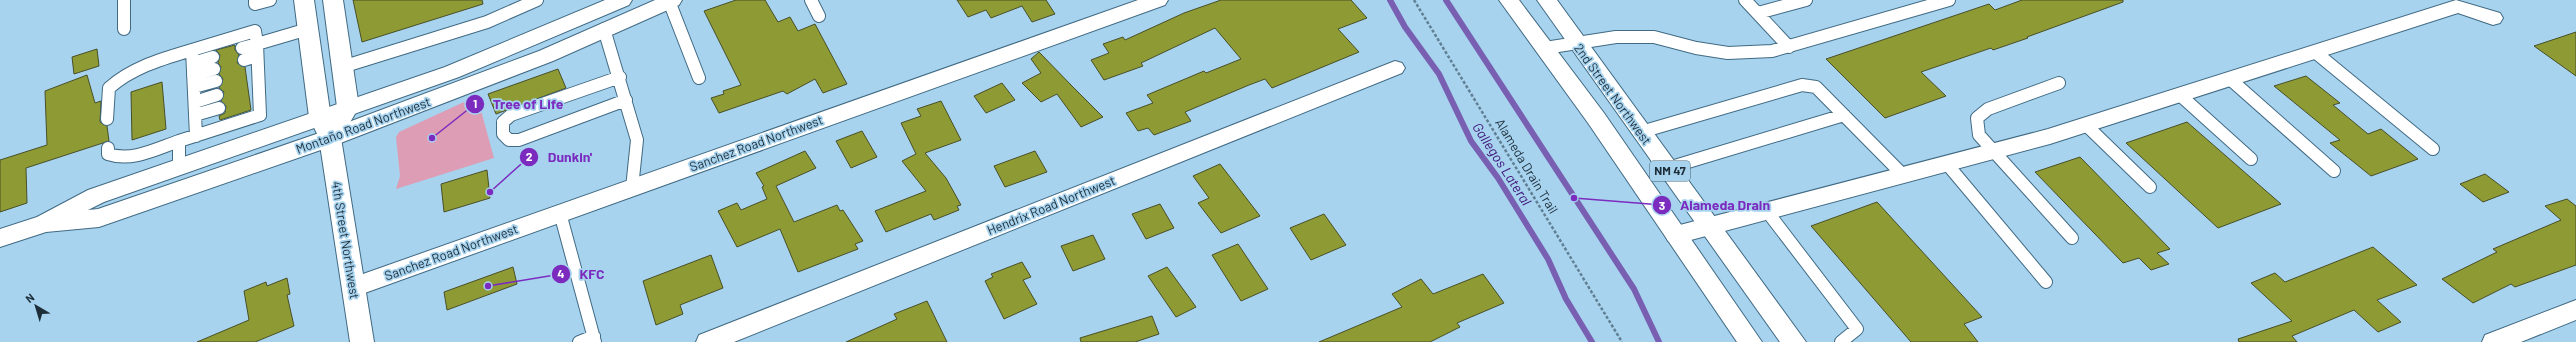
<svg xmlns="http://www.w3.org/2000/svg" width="2576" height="342" font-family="Barlow,sans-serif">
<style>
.green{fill:#dd9db4}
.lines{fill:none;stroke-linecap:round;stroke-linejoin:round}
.stream{stroke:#785fb1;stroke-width:6}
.building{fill:#8e9b35;stroke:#494f27}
.service-casing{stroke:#416a83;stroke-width:14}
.minor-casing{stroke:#416a83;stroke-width:2}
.secondary-casing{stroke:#416a83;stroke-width:2}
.primary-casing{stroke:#416a83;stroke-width:2}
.path{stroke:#617f92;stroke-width:2.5;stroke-dasharray:3 2;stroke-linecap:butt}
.service{stroke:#fff;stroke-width:12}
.minor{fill:#fff;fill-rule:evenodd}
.secondary{fill:#fff;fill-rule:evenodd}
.primary{fill:#fff;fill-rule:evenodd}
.labels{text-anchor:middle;stroke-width:3.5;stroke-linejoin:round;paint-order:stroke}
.shield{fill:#a7d3ef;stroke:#466070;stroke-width:1}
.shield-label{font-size:12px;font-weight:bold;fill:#1d2e39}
.street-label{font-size:13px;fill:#1d2e39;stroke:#a7d3ef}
.water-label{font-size:14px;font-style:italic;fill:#3e1278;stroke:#a7d3ef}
.leader{fill:none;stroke:#7b2cbf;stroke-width:1.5}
.callout-dot{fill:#7b2cbf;stroke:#a7d3ef;stroke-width:1.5}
.mark-label{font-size:12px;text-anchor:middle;font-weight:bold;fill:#fff}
.callout-label{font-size:14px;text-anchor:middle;font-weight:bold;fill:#7b2cbf;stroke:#a7d3ef;stroke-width:3.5;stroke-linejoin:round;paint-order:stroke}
</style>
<rect width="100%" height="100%" fill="#a7d3ef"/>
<!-- green -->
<path class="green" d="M477,96L494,158L396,189L400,176L396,137L399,132Z"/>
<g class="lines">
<!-- stream -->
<path class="stream" d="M1390,0L1405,27L1439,74L1471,141L1498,178L1548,259L1566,299L1592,342
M1446,0L1634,289L1659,342"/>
</g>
<!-- building -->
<path class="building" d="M353,0H482L483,4L362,42Z
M736,0H765L778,22L790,17L798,31L815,24L847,84L823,93L815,79L787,94L783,91L719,113L711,98L724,94L723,91L741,85L704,11Z
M957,0H1046L1055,14L1032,22L1022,6L991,18L986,10L968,17Z
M1221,0H1351L1367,18L1338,29L1359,52L1272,88L1265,79L1249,85L1185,112L1191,121L1154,135L1148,128L1138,131L1126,113L1153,103L1147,95L1204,71L1206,73L1241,59L1215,28L1141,63L1143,66L1104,80L1091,60L1109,53L1103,44L1123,37L1125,40L1184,13Z
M2022,0H2123V2L2027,37L2028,38L1993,50L1991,48L1921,72L1946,96L1885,118L1826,59L1989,4L1995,10Z
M2576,32V76L2534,46Z
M235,45V50L239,55L237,63L245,67L251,110L220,120L219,116L225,113L226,106L221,101L224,92L219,88L223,79L219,74L221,67L218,63L220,55L216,50Z
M97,49L99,66L74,74L72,57Z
M1039,52L1072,86L1103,117L1081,127L1057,94L1041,102L1022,83L1041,73L1031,59Z
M558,69L566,88L496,114L488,94Z
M87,75L95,103L101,101L100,122L107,126L109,141L26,168L27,203L0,212V160L47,145L45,91Z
M2306,76L2340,103L2333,105L2368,134L2381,129L2418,159L2371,176L2330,143L2340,140L2274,86Z
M162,82L166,129L132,140L131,92Z
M1002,83L1015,100L986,113L974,96Z
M941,101L961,140L925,153L946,178L961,205L957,206L959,210L934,220L931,214L886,232L875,211L926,191L902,161L916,154L901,123L921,116L917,109Z
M2187,122L2281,204L2218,228L2126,143Z
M862,131L877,157L851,168L836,141Z
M805,151L816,168L776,186L794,222L837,205L840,211L843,210L863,241L855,244L858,249L798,272L780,229L737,247L718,211L737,203L741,210L767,199L762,187L764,186L756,173Z
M1035,151L1047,172L1005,187L994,166Z
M2080,157L2170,249L2157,253L2169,264L2151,270L2139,258L2123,263L2035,172Z
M1220,164L1260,216L1221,233L1198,203L1209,198L1193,176Z
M487,170L490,198L444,212L441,184Z
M2485,174L2509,192L2483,202L2460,184Z
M2567,199L2576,206V265L2515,287L2511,284L2473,303L2442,279L2497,252L2493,249L2561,220L2545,206Z
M1877,202L1982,317L1964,324L1978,342H1911L1811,226Z
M1160,204L1174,228L1146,239L1132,214Z
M1324,214L1346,245L1311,260L1290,228Z
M1093,235L1105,259L1073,271L1061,246Z
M1238,244L1268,289L1241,301L1212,255Z
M2373,247L2417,285L2377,300L2401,322L2378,332L2354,310L2292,336L2297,342H2239L2238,339L2292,321L2251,283L2275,273L2285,282Z
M711,255L723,288L680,305L683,314L656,325L643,281Z
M1022,262L1031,277L1023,280L1037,304L1004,319L985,281L993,277L991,274Z
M513,267L517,284L447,310L444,292Z
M1167,267L1196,307L1176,317L1148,276Z
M1483,274L1504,303L1457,323L1460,327L1430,342H1319L1402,307L1392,294L1421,279L1433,294Z
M287,278L290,294L287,295L294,326L255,342H197L249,320L244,291L266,282L267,286Z
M927,301L947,342H846L897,319L894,314Z
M1152,316L1159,334L1135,342H1081L1080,338Z"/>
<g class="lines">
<!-- service casing -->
<g class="service-casing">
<path id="service" d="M124,0V29
M255,0V4L270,0
M811,0L819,16
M1745,0L1789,47
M669,1L699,78
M1758,13L1806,0
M604,29L637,140L632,188
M1545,48L1616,37H1654L1696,48L1728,53L1772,51L1949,0
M2315,52L2433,149
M244,60L257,56
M193,63L213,57
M342,67L487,22L537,0
M193,75L214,69
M620,77L511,115L503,122V134L509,140H519L626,100
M2230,79L2334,171
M2059,83L1988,109L1977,118L1979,135L2072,238
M194,87L216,81
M2180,95L2251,159
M195,102L217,95
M195,115L219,108
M107,119L109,88C133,67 162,59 192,50
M2086,125L2150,187
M1641,132L1802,85L1816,87L1903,175
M196,136L192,50L255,31L257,44L242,48
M108,148V154C132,162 156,149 179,141
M1947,164L2046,282
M179,166V141L260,115L257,44L308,29
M1668,168L1844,115
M1766,210L1857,329L1841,342
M560,213L595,342
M579,342L594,336"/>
</g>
<!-- minor casing -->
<g class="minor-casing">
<path id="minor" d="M1138,0H1168L1165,5L362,294L354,296L346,294L342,287L346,280Z
M2456,0L2500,13L2503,18L2500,23L2493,25L2458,13L2050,144L1676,244L1668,241L1665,235L1668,229L1676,226L2048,129Z
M1395,61L1402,63L1405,68L1402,73L734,342H696L699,335Z
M2576,300V320L2521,342H2482L2485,335Z"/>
</g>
<!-- secondary casing -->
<g class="secondary-casing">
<path id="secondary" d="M294,0H314L331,118L337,107L323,0H343L359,107L341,138L374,342H350L319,138L309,117Z"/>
</g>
<!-- primary casing -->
<g class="primary-casing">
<path id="primary" d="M605,0H632L629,5L459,77L104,202L88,210L98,209L322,132L539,51L655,0H682L679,5L553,61L338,144L99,227L46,232L0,247V229L37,217L88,190L445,67Z
M1499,0H1519L1604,113L1762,342H1737L1588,123Z
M1537,0H1557L1806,342H1780Z"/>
</g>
<!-- path -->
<path class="path" d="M1414,0L1622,342"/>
<!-- service -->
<use href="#service" class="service"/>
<!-- minor -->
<use href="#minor" class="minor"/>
<!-- secondary -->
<use href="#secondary" class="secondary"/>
<!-- primary -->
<use href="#primary" class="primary"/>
</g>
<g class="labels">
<!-- shield labels -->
<rect class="shield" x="1650" y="161" width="40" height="20" rx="3"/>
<g class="shield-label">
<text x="1670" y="175">NM 47</text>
</g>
<!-- street labels -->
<g class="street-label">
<text transform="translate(1613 94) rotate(54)" y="5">2nd Street Northwest</text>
<text transform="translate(363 125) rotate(-20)" y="5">Montaño Road Northwest</text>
<text transform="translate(756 143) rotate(-20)" y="5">Sanchez Road Northwest</text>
<text transform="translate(1527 166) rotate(59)" y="5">Alameda Drain Trail</text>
<text transform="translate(1051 205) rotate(-22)" y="5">Hendrix Road Northwest</text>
<text transform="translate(346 240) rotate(81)" y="5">4th Street Northwest</text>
<text transform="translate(451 252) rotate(-20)" y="5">Sanchez Road Northwest</text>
</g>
<!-- water labels -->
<g class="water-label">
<text transform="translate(1502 164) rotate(57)" y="5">Gallegos Lateral</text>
</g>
</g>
<!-- callouts -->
<path class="leader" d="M432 138L475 104M490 192L529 157M1574 198L1662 205M488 286L561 274"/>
<g class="callout-dot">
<circle cx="432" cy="138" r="4"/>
<circle cx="490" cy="192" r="4"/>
<circle cx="1574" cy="198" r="4"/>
<circle cx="488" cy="286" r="4"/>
<circle cx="475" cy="104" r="10"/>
<circle cx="529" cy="157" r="10"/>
<circle cx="1662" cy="205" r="10"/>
<circle cx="561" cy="274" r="10"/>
</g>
<g class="mark-label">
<text x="475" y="108">1</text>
<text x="529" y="161">2</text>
<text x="1662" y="210">3</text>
<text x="561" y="278">4</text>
</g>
<g class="callout-label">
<text x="528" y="109">Tree of Life</text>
<text x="570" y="162">Dunkin'</text>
<text x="1725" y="210">Alameda Drain</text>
<text x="592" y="279">KFC</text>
</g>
<!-- north arrow -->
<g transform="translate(36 306) rotate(322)" stroke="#a7d3ef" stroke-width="3" paint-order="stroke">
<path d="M0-3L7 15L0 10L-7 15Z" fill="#1d2e39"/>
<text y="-6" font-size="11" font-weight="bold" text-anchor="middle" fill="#1d2e39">N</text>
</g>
</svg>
